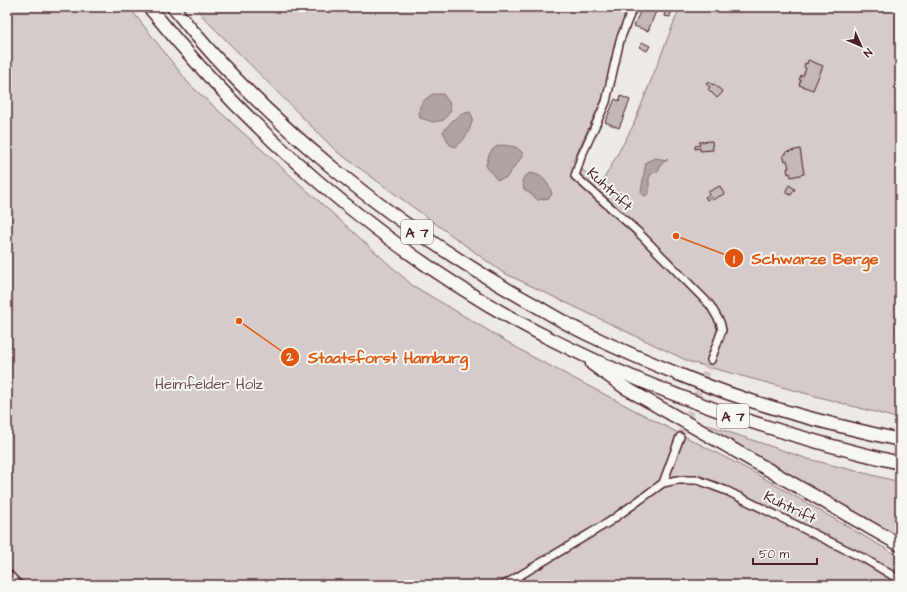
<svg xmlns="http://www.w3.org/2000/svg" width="907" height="592" font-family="'Architects Daughter',sans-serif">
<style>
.green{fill:#d4cbca;stroke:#8f757a}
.water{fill:#b1a2a3;stroke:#886e73}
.building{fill:#c4b7b7;stroke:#4a1f2b}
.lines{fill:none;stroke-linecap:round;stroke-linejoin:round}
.minor-tunnel{stroke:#ccc1c1;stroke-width:7;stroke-dasharray:7 3.5;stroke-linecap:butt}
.minor-casing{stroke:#4a1f2b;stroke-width:10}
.motorway-casing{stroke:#4a1f2b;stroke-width:15}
.minor{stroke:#f6f6f2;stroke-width:7}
.motorway{stroke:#f6f6f2;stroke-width:12}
.labels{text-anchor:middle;stroke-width:4;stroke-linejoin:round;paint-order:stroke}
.shield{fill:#f6f6f2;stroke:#7e6067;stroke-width:1}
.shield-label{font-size:14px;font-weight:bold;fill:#4a1f2b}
.street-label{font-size:15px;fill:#4a1f2b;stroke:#f6f6f2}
.park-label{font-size:15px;fill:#6c4a53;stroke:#f6f6f2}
.leader{fill:none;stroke:#e0560e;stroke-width:1.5}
.callout-dot{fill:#e0560e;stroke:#f6f6f2;stroke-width:1.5}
.mark-label{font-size:12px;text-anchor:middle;font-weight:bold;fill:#fff}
.callout-label{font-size:16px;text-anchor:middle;font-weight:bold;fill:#e0560e;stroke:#f6f6f2;stroke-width:4;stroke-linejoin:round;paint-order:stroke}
</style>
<rect width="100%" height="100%" fill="#ece9e6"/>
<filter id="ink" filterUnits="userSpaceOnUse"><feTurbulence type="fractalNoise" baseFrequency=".025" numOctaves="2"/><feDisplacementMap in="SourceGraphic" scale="8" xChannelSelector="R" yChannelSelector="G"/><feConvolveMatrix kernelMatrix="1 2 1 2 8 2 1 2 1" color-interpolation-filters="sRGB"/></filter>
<g filter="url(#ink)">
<!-- green -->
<path class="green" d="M7,7H129L190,85L412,285L531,356L753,472L900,557V585H7Z
M196,7H630L606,91L573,161L600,186L633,126L680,7H900V419L690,362L502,272L336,151L204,18Z
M708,425L808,459L900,482V540L706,427Z"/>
<!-- water -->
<path class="water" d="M433,94H443L449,102L451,110L444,120L433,122L420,118C417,105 423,100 433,94Z
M470,112L473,118C470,130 466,139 456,147L450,145L443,132C450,123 457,113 470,112Z
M502,145L516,147L524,154L506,178L497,180L486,166C488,156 490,147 502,145Z
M655,158L668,160L662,163L658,172L652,173L649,178V194L644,196L641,192L646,162Z
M530,173C542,174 549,183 552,194L549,198L538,200L524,189L522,181L524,177Z"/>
<!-- building -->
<path class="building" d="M642,7L657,9L648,31L634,26Z
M666,8L672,9L670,17L664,16Z
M642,42L650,46L647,51L639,47Z
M808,60L823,66L813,90L799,85L801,80H799L801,75L803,76L806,68L804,67L805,63L807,64Z
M709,82L713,85L714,84L723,92L717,98L708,89L710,87L706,84Z
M621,96L630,100L619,128L605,122L615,99L619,101Z
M712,141L713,150L700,151V148L695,149V146L700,145L699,142Z
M800,149L804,174L791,177L790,173L788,174L787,168H789L787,160L785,161L783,155L786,154V152Z
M789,185L795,189L791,195L785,192Z
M720,186L724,194L712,200L711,197L707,200L705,197L709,195L708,192Z"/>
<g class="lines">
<!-- minor-tunnel -->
<path class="minor-tunnel" d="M680,437L711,360"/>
<!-- minor casing -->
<g class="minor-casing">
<path id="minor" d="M633,7L620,40L606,102L581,157L575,176L637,231L710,305L720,322L722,330L711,360
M663,483L680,437
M7,573L19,585
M504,585L609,522L663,483L677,480H698L727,491L865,559L900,580"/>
</g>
<!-- motorway casing -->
<g class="motorway-casing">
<path id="motorway" d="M149,7C261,146 411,273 573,350C678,401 787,437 900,463
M173,7C265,124 395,226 524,299C544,310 564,323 585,333C618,349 653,364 688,378C756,406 829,424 900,440
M592,364L624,387L900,545"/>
</g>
<!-- minor -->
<use href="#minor" class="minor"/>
<!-- motorway -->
<use href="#motorway" class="motorway"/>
</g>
</g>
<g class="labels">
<!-- shield labels -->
<g class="shield">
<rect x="401" y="220" width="32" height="24" rx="3"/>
<rect x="717" y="404" width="32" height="24" rx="3"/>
</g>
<g class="shield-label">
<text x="417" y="237">A 7</text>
<text x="733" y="421">A 7</text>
</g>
<!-- street labels -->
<g class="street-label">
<text transform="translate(610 189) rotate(43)" y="5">Kuhtrift</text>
<text transform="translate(790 507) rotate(26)" y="5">Kuhtrift</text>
</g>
<!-- park labels -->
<g class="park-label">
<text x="209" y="389">Heimfelder Holz</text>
</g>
</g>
<!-- callouts -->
<path class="leader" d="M676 236L734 258M239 321L290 357"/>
<g class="callout-dot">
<circle cx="676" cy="236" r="4"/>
<circle cx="239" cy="321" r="4"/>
<circle cx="734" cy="258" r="10"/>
<circle cx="290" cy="357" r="10"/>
</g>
<g class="mark-label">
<text x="734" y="263">1</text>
<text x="290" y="361">2</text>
</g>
<g class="callout-label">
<text x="815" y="264">Schwarze Berge</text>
<text x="388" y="363">Staatsforst Hamburg</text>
</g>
<!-- margin -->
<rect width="907" height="592" fill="none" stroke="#f6f6f2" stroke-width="24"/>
<rect x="12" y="12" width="883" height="568" fill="none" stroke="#4a1f2b" stroke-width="1.5" filter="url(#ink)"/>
<!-- north arrow -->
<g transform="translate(861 46) rotate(135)" stroke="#f6f6f2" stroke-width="3" paint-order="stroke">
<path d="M0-3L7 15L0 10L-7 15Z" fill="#4a1f2b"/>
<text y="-6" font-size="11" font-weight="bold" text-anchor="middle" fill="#4a1f2b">N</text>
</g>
<!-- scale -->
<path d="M753 558v6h64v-6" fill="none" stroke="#4a1f2b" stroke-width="2"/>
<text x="759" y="558" font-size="12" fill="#4a1f2b" stroke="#f6f6f2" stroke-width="3" paint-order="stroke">50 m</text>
</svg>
